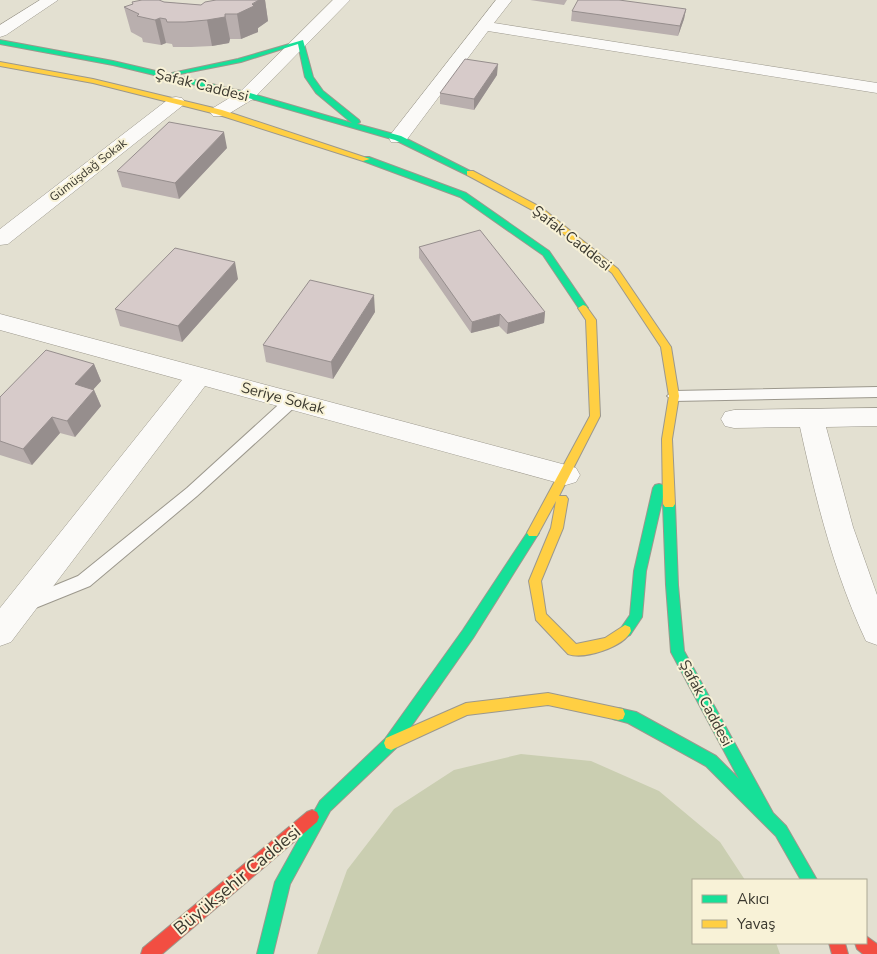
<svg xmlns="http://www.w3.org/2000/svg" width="877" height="954" font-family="'Nunito Sans',sans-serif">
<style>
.green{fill:#caceb1}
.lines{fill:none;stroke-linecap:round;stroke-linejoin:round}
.lane-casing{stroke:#9c988d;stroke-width:2}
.street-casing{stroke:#9c988d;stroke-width:1}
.fast-casing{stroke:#9c988d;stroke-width:2}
.slow-casing{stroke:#9c988d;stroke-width:2}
.jam-casing{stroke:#9c988d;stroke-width:2}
.lane{fill:#fbfaf8;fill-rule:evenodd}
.street{fill:#fbfaf8;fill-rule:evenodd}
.fast{fill:#16e098;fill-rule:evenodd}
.slow{fill:#ffcf43;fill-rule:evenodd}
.jam{fill:#f24e42;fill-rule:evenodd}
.wall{fill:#b9afae}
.shaded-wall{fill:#968e8d}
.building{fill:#d7cbca;stroke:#968e8d}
.labels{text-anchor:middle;stroke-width:4;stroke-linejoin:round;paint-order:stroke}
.far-street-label{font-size:12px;fill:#3b392f;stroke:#f8f2d7}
.street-label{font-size:15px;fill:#3b392f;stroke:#f8f2d7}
.near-street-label{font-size:18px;fill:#3b392f;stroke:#f8f2d7}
</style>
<rect width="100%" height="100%" fill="#e3e0d1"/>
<!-- green -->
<path class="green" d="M521,754L591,761L659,791L720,842L745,880H693V943H776L780,954H317L347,870L394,809L454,770Z"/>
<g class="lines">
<!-- lane casing -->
<g class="lane-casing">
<path id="lane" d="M877,387V397L674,401L667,396L674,391Z
M292,396L297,397L299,401L297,405L197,496L90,586L28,611L22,609L20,604L22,599L78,576L187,488L287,397Z"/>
</g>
<!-- street casing -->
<g class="street-casing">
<path id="street" d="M40,0H58L6,35L0,37V25Z
M333,0H350L253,99L225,116H213L210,112L213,108L241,91Z
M496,0H512L494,23L877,83V93L488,31L405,142H391L389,138L391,134Z
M176,97L182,98L185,102L182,106L8,244L0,245V229L170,98Z
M0,314L566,465L576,468L580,475L576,482L566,485L205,386L11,642L0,646V608L182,380L0,330Z
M877,408V426L826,427L853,527L877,595V645L866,641C834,573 816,500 800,427L734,428L725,426L721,419L725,412L734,410Z"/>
</g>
<!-- fast casing -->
<g class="fast-casing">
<path id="fast" d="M0,40L113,61L250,93L352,123L316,93L305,77L298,44L241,62L175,75L172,73L238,59L303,40L313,77L323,91L359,120L360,122L357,124L401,136L474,173L467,175L395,140L245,97L113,65L0,44Z
M363,157H369L466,193L549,251L588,308L586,310H580L543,255L460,197L363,161Z
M659,484L663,485L665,488L646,571L642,617L630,635L625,637L620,635L619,631L630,615L634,571L653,488L655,485Z
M669,499L673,501L675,504L678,585L684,651L773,813L786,826L817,880H801L776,836L706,766L628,723L613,719L611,714L613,709L618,708L636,712L716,756L739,779L671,652L666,585L663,504L665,501Z
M533,528L537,530L539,533L537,536L473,638L396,748L330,811L290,884L273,954H257L275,882L320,801L385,739L463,630L529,530Z"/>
</g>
<!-- slow casing -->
<g class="slow-casing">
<path id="slow" d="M0,62L93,79L222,110L370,159L363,161L216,114L93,83L0,66Z
M467,171H473L542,208L618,269L671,347L679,396L672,439L675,504L673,507H665L663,504L662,439L669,396L661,347L612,273L536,212L467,175Z
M583,305L586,306L596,320L600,416L559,496H566L568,499L563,528L541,581L546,614L576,644L605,638L625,625L630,627L631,631C624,647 584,660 568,654L536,620L529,581L551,528L556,501L537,536H529L527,533L590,416L586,320L578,308Z
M548,693L618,708L623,709L625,714L623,719L618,720L548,705L467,715L391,750L386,748L384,743L386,738L466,703Z"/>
</g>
<!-- jam casing -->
<g class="jam-casing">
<path id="jam" d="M312,810L317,812L319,817L317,822L162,954H141L143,948L307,812Z
M866,936L877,944V954H863L857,949L855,943H866Z
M829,943H845L848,954H832Z"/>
</g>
<!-- lane -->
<use href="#lane" class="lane"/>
<!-- street -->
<use href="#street" class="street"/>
<!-- fast -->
<use href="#fast" class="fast"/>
<!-- slow -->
<use href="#slow" class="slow"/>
<!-- jam -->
<use href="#jam" class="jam"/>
</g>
<!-- wall -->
<path class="wall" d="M216,0H265L268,21L258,28V32L241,39H230L229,43L212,46L191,47H173L172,44L166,43L161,45L143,42L142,38L131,32L124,7L164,2L201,5Z
M530,0H567L564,5Z
M686,9L684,19L678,36L571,21L572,11Z
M497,75L474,110L440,104V93Z
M227,148L179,199L122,187L117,171Z
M419,247L545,312L544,323L507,334L499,326L471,333L419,258Z
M238,279L182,342L120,326L115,309Z
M375,312L333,379L266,362L263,345Z
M94,364L101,381L93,389L94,390L101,406L75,437L60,433L32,465L0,455V397Z"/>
<!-- shaded-wall -->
<path class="shaded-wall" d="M259,0H265L268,21L258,28V32L241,39L237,14Z
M686,9L684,19L678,36L680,26Z
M225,14L230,39L229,43L212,46L207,20Z
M160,18L166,43L161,45L155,20Z
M498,64L497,75L474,110V99Z
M224,132L227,148L179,199L175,183Z
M235,262L238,279L182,342L178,326Z
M374,295L375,312L333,379L331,362Z
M545,312L544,323L507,334L508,323Z
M500,314L499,326L471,333L472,322Z
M94,364L101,381L83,401L75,384Z
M94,390L101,406L75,437L67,421Z
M52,417L60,433L32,465L23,449Z"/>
<!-- building -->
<path class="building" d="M142,0H159L164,2L201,5L205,2L216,0H259L252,4L254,6L237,14H225V17L207,20L185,22H167L166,19L160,18L155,20L137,16L139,14L124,7L133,4L132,2Z
M578,0H619L686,9L680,26L572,11Z
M465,59L498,64L474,99L440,93Z
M169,122L224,132L175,183L117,171Z
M480,230L545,312L508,323L500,314L472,322L419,247Z
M175,248L235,262L178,326L115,309Z
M310,280L374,295L331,362L263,345Z
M46,350L94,364L75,384L94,390L67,421L52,417L23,449L0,441V397Z"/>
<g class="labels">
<!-- far-street labels -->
<g class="far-street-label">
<text transform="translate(88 170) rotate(-38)" y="4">Gümüşdağ Sokak</text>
</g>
<!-- street labels -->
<g class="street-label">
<text transform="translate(202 85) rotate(14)" y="5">Şafak Caddesi</text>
<text transform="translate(572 238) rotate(38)" y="5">Şafak Caddesi</text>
<text transform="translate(283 398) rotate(15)" y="5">Seriye Sokak</text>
<text transform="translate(706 703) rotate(62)" y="5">Şafak Caddesi</text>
</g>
<!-- near-street labels -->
<g class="near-street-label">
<text transform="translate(237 880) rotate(-40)" y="6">Büyükşehir Caddesi</text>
</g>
</g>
<!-- legend -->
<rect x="692" y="879" width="175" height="65" fill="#f8f2d7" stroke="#aca894"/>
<rect x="702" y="895" width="25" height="8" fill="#16e098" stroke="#aca894"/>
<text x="737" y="904" font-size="15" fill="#3b392f">Akıcı</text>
<rect x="702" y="920" width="25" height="8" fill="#ffcf43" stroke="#aca894"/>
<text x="737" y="929" font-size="15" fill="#3b392f">Yavaş</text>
</svg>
